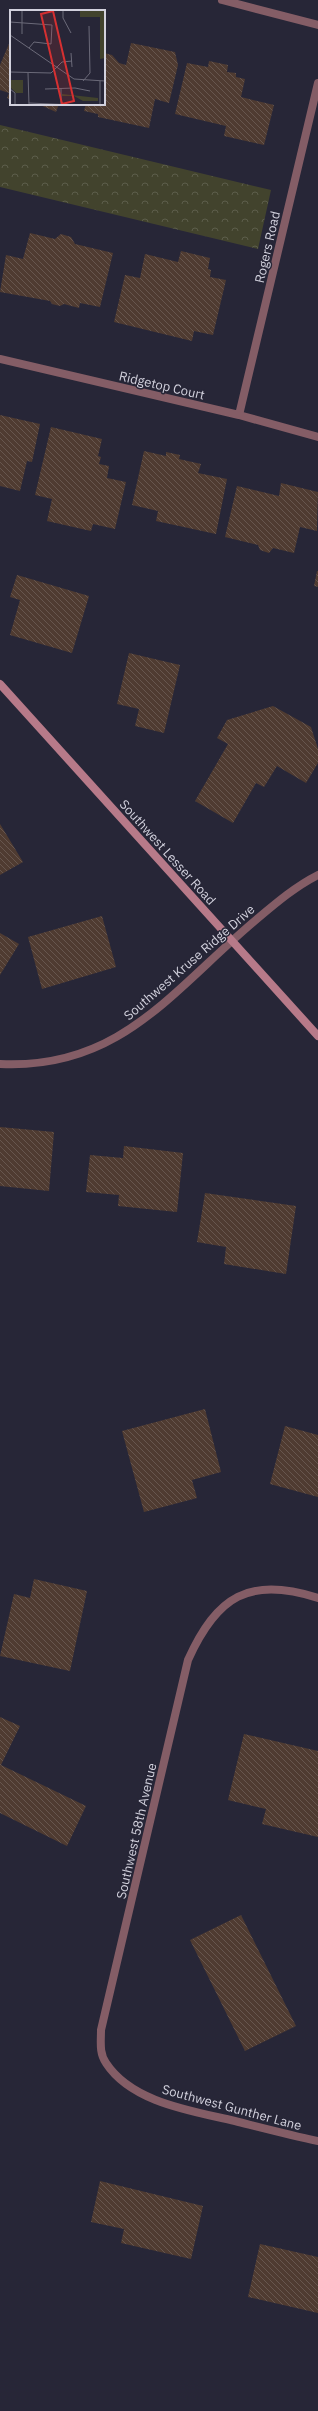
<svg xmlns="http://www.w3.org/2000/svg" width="318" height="2411" font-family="'IBM Plex Sans',sans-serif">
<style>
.forest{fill:url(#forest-crowns)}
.building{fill:url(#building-back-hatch)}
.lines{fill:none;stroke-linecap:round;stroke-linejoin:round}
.street{stroke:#845d66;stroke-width:8}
.secondary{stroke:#b77a89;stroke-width:8}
.labels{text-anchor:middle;stroke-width:3;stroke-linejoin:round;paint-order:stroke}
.street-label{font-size:13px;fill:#d2d1dd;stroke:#272637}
.inset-road{fill:none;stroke:#6b6a79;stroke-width:1}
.view{fill:#d63031;fill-opacity:0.15;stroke:#d63031;stroke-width:2}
.inset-edge{fill:none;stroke:#d2d1dd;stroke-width:2}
</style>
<defs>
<pattern id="forest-crowns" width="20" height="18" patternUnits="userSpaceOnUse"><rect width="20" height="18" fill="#42432d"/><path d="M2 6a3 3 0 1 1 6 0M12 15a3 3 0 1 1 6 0" fill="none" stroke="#5c5d4b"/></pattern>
<pattern id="building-back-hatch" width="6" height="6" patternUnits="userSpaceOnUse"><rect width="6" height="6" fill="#4f3b31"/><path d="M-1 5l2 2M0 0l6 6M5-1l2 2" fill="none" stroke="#67564e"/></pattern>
</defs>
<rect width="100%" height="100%" fill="#272637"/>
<!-- forest -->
<path class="forest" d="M0,125L271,190L258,249L0,187Z"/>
<!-- building -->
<path class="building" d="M11,39V100L7,98L9,93L0,90V65Z
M131,43L175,52L178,65L169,103L155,99L149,128L98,117V114L84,111L86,104H104V53L112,55L119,63L126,65Z
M209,61L228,65L227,72L236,73V77L245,79L241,97L274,105L264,145L224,136L226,126L175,114L187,63L208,67Z
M38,104H59L56,112Z
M30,233L55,239L61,234L71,237L75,244L113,253L100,307L80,303L79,308L64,304L60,306L52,304L50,301L0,292L6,255L23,259Z
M181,251L210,258L208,269L211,270L210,277L226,280L213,335L194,331L192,341L114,322L125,275L140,278L145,254L178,262Z
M0,415L40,424L32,462L27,461L20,491L0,486Z
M51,427L102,439L98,456L101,457L99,464L109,466L107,478L126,482L115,529L93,524L91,531L47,521L52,499L35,495Z
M144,451L166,456V452L180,455L179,459L201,464L198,473L227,479L216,534L156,521L158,511L132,505Z
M281,483L318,492L317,531L300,527L294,553L273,548L269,553L260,550L258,545L225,537L237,486L279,496Z
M317,571H318V587L314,586Z
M17,575L89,596L72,653L10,635L20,600L10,597Z
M129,653L180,665L164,733L135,726L139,709L117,704Z
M273,706L311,727L318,749V763L306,783L277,766L264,787L256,783L233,823L195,801L228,744L217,738L227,720Z
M0,824L23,862L0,875Z
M102,916L116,967L42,989L28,937Z
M0,933L19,944L0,975Z
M0,1127L54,1132L49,1191L0,1186Z
M124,1146L183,1153L177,1212L118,1206L119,1195L86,1192L90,1155L123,1158Z
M205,1193L296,1206L286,1274L224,1264L226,1247L197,1242Z
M205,1409L221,1472L192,1480L197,1498L144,1512L122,1431Z
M285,1426L318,1435V1497L270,1484Z
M34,1579L87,1591L70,1671L0,1656L14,1594L30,1598Z
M0,1717L20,1726L1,1765L86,1806L67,1846L0,1813Z
M244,1734L318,1751V1837L262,1824L266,1809L228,1800Z
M241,1915L296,2026L245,2051L190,1940Z
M100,2181L203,2206L191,2259L121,2243L124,2229L91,2222Z
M260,2244L318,2257V2313L248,2297Z"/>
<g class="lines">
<!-- street -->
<path class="street" d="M222,0L318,25
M0,359L239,415L318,437
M239,415L318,83
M0,1064C121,1070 173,989 257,919C276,903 296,886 318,875
M318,1598C249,1576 217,1596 188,1660L101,2030C101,2042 99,2053 106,2063C132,2103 193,2111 235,2121C263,2128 290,2135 318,2141"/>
<!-- secondary -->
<path class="secondary" d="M0,684L318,1036"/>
</g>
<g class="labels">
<!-- street labels -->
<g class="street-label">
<text transform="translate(267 247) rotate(-77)" y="5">Rogers Road</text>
<text transform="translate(162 385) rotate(13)" y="5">Ridgetop Court</text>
<text transform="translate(168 852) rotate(48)" y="5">Southwest Lesser Road</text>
<text transform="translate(189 962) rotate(-41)" y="5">Southwest Kruse Ridge Drive</text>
<text transform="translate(136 1831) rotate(-77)" y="5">Southwest 58th Avenue</text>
<text transform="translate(232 2107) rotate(15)" y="5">Southwest Gunther Lane</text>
</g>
</g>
<!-- overview -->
<g transform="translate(10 10)">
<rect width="95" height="95" fill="#272637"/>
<path d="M0,70H13V83H6L0,77Z" fill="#42432d"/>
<path d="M70,0H95V48L90,49V70V7H70ZM52,84L88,88V91H73L64,86H52Z" fill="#42432d"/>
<path class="inset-road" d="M12,0V24M53,0V8L61,23M0,12L42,15L41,34L24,32L19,38M0,25L64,69L95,71M61,43L62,57M0,62L41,63L52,52L62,51M18,63L19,95M73,71L80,63L79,16M0,79L5,83V95M35,79L65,78L80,81M19,93L64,95M51,95V78M90,95V71"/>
<path class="view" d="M43,1L64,91L52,94L31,4Z"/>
<rect width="95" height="95" class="inset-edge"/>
</g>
</svg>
